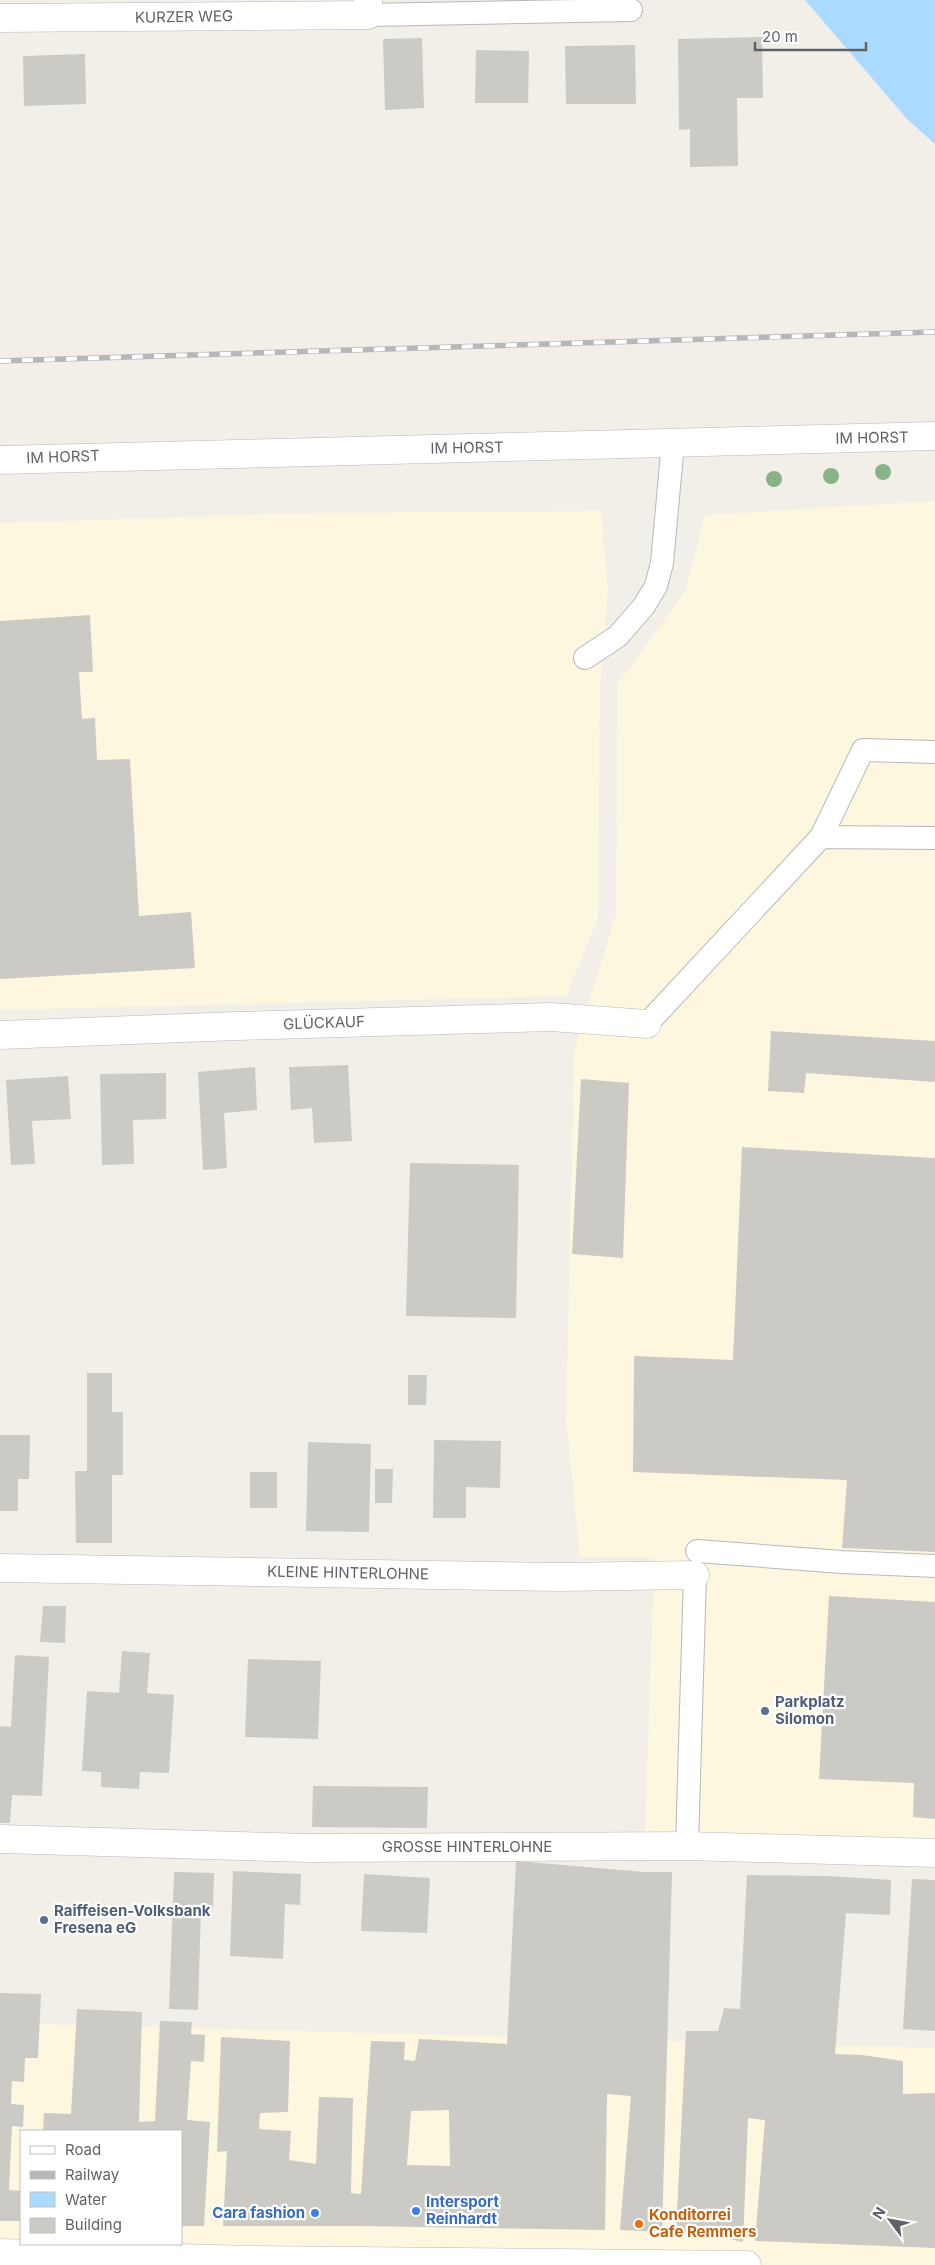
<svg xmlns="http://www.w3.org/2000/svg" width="935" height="2265" font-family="Inter,sans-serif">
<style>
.commercial{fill:#fef7e0;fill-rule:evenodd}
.water{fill:#aadaff}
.building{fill:#cccac5;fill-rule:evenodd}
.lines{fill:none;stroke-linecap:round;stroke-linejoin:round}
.service-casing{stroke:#b5b8bc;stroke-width:24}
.pedestrian-casing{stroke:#b5b8bc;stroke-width:29}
.minor-casing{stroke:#b5b8bc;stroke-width:29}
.tertiary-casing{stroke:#b5b8bc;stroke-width:29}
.service{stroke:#fff;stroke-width:22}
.pedestrian{stroke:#fff;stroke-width:28}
.minor{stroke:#fff;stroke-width:28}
.tertiary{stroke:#fff;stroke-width:28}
.rail-casing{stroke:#b6b7b8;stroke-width:5.5}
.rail{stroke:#fff;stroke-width:4;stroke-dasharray:11;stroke-linecap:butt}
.tree{fill:#89b387}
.service-dot{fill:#5c6f8a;stroke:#fff;stroke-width:2}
.shop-dot{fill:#3f7fe0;stroke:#fff;stroke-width:2}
.food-dot{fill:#e8710a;stroke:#fff;stroke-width:2}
.labels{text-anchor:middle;stroke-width:4.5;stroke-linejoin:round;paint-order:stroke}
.street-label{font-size:15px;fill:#5f6368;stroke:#fff}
.service-label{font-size:15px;font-weight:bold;fill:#4e5e75;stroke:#fff;text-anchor:start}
.shop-label{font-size:15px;font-weight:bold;fill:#366cbe;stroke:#fff;text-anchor:start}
.food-label{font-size:15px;font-weight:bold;fill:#c56008;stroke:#fff;text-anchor:start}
</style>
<rect width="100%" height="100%" fill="#f1efe8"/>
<!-- commercial -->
<path class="commercial" d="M935,501V1840L645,1833L654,1557H580L566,1422L574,1051L616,914L617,685L685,592L705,515Z
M601,511L608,590L600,685L598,919L566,996L0,1010V523L307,513Z
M0,2023L935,2048V2265H0ZM21,2131H181V2244H21Z"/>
<!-- water -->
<path class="water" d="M805,0H935V144L907,119Z"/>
<!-- building -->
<path class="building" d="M762,37L763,98H737L738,166L690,167V129L679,130L678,39Z
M422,38L424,108L385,110L383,39Z
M635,45L636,104H566L565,46Z
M476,50L529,51L528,103H475Z
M85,54L86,104L24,106L23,56Z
M90,615L93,672H79L82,719L95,718L97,760L130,759L139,916L191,912L195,968L0,979V621Z
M771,1031L935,1041V1082L806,1073L804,1093L768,1091Z
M348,1065L352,1141L314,1143L312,1108L291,1110L289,1067Z
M255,1067L257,1110L224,1113L227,1168L203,1170L198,1072Z
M166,1073V1119L133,1120L134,1164L102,1165L100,1074Z
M68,1076L71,1119L32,1121L35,1164L11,1165L6,1080Z
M581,1079L629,1083L623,1258L572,1254Z
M742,1147L935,1158V1552L842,1548L847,1480L633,1472L634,1356L733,1360Z
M410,1163L519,1165L516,1318L406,1316Z
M87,1373H112V1412H123V1475H112V1543H76L75,1471H87Z
M408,1375H427L426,1405H408Z
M0,1435H30L29,1479H18V1511H0Z
M434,1440L501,1441L500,1488L466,1487V1518H433Z
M308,1442L371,1444L369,1532L306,1531Z
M375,1469H393L392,1503H375Z
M250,1472H277V1508H250Z
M829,1596L935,1602V1819L913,1817L914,1783L819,1779Z
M43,1606H66L65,1643L40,1642Z
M122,1651L150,1653L147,1693L174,1695L169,1773L140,1772L139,1789L101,1787V1772L82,1771L87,1691L119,1693Z
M15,1655L49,1657L42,1796L12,1795L10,1823H0V1726L11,1727Z
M248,1659L321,1661L318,1739L245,1737Z
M313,1786L428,1787L427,1828L312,1827Z
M516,1861L645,1872H672L662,2232L620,2230L631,2096L607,2094L605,2230L360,2226H223L227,2151L217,2152L221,2037L290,2041L288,2112L260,2113L259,2129L291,2131L289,2160L316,2164L319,2097L353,2098L351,2193L361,2194L371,2041L405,2042L404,2060L415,2061L419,2039L507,2044ZM449,2110L450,2166L407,2165L411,2111Z
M233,1871L301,1874L300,1905L285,1904L283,1959L230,1956Z
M174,1872L214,1873L213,1909L201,1908L198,2010L169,2009Z
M364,1874L430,1878L427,1933L361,1931Z
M747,1875L828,1876L891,1880L890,1915L846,1913L835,2054L862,2055L903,2061V2094L935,2093V2248L755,2241L765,2120L756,2119L748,2118L743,2242L708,2234L676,2231L686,2031H718L724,2008L740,2009Z
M912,1879L935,1880V2031L903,2029Z
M0,1993L41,1994L38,2058H25L24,2082L12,2081L11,2104L24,2105L23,2127L12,2126L9,2190L21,2191V2221H0Z
M77,2009L142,2012L139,2122L155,2121L160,2021L192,2022L191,2034L205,2035L204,2062L191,2061L187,2120L210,2122L204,2226H181V2131H43L44,2113L71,2114Z"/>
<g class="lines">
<!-- service casing -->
<g class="service-casing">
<path id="service" d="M368,15L631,10
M585,658L618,636L644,606L656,586L662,563L673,443
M821,837L935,838
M647,1024L821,837L863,750L935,752
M697,1551L842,1562L935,1566
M687,1846L695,1575"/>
</g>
<!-- pedestrian casing -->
<g class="pedestrian-casing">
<path id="pedestrian" d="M0,2253L251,2260L747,2265"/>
</g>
<!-- minor casing -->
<g class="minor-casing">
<path id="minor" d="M0,18L368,15V0
M0,1035L237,1026L551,1017L647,1024
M0,1568L560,1577L695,1575
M0,1839L308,1848L687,1846L935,1853"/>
</g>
<!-- tertiary casing -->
<g class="tertiary-casing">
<path id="tertiary" d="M0,460L935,436"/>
</g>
<!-- service -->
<use href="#service" class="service"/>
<!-- pedestrian -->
<use href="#pedestrian" class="pedestrian"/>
<!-- minor -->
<use href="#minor" class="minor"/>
<!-- tertiary -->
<use href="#tertiary" class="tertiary"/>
<!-- rail casing -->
<g class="rail-casing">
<path id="rail" d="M0,361L935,332"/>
</g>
<!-- rail -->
<use href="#rail" class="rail"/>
</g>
<!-- trees -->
<g class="tree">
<circle cx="883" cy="472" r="8"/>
<circle cx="831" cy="476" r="8"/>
<circle cx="774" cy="479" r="8"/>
</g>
<!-- markers -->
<g class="service-dot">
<circle cx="765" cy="1711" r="5"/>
<circle cx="44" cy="1920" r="5"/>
</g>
<g class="shop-dot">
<circle cx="416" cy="2211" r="5"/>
<circle cx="315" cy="2213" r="5"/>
</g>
<circle class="food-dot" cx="639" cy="2224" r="5"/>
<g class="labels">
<!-- street labels -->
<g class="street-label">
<text transform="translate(184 17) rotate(-1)" y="5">KURZER WEG</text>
<text transform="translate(872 438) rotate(-1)" y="5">IM HORST</text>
<text transform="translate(467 448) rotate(-1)" y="5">IM HORST</text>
<text transform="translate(63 457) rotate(-2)" y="5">IM HORST</text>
<text transform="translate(324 1023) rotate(-2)" y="5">GLÜCKAUF</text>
<text transform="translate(348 1573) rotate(1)" y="5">KLEINE HINTERLOHNE</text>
<text x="467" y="1852">GROSSE HINTERLOHNE</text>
</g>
<!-- service labels -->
<g class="service-label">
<text x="775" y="1707">Parkplatz<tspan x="775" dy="17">Silomon</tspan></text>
<text x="54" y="1916">Raiffeisen-Volksbank<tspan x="54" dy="17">Fresena eG</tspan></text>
</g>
<!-- shop labels -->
<g class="shop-label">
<text x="426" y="2207">Intersport<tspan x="426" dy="17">Reinhardt</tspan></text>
<text x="305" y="2218" text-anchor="end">Cara fashion</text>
</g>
<!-- food labels -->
<g class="food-label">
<text x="649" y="2220">Konditorrei<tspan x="649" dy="17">Cafe Remmers</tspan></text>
</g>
</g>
<!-- legend -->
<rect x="20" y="2130" width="162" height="115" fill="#ffffff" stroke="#bfc1c3"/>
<rect x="30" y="2146" width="25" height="8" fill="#ffffff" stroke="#bfc1c3"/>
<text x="65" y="2155" font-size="15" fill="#5f6368">Road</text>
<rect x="30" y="2171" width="25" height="8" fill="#b6b7b8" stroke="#bfc1c3"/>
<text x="65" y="2180" font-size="15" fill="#5f6368">Railway</text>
<rect x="30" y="2192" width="25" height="15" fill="#aadaff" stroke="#bfc1c3"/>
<text x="65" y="2205" font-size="15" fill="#5f6368">Water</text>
<rect x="30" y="2218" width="25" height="15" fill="#cccac5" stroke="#bfc1c3"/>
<text x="65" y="2230" font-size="15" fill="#5f6368">Building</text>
<!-- north arrow -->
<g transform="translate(890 2220) rotate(302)" stroke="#ffffff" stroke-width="4" paint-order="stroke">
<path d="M0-4L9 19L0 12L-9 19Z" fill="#5f6368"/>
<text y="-8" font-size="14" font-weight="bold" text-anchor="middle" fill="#5f6368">N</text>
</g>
<!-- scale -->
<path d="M755 42v8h111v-8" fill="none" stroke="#5f6368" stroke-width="2.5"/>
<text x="762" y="42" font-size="15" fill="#5f6368" stroke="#ffffff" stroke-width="4" paint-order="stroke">20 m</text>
</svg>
